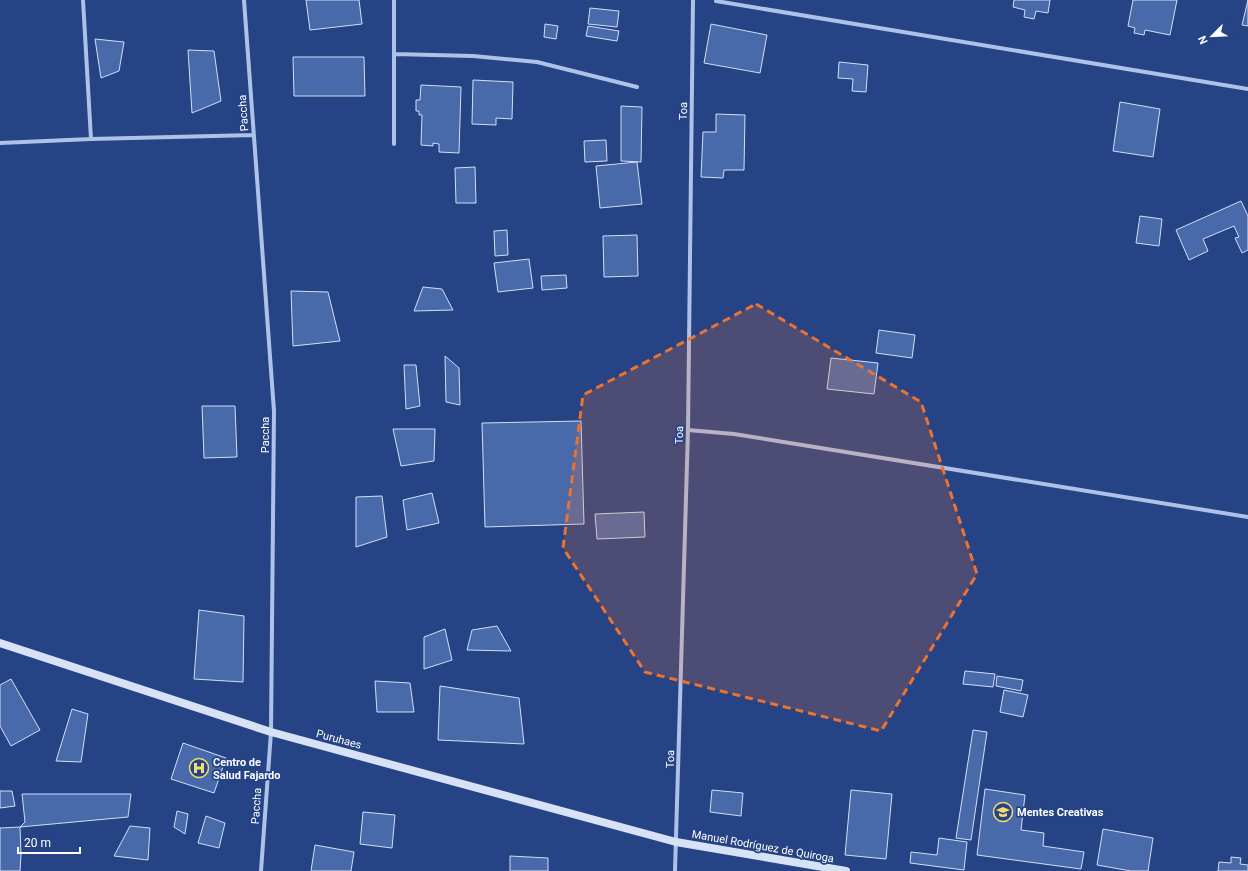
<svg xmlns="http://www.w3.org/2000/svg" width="1248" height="871" font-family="Roboto,sans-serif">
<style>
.building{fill:#496aaa;stroke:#d2def6}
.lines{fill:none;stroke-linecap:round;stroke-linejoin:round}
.street{stroke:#aec2e8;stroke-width:4}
.secondary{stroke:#d8e2f7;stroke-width:8}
.marked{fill:#eb7230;fill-opacity:0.2;stroke:#eb7230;stroke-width:3;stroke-dasharray:8 5;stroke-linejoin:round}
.labels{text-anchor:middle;stroke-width:3.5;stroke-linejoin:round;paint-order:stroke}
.street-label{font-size:11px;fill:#fff;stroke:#254385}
.poi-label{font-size:11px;font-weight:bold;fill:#fff;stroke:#254385;text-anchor:start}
</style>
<rect width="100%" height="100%" fill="#254385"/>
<!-- building -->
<path class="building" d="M306,0H359L362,24L310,30Z
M1014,0H1050L1048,13L1036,11L1034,19L1024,17L1025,10L1013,7Z
M1133,0H1177L1170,35L1145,30L1144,35L1134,33L1135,28L1128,26Z
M1248,0V26L1242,25Z
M590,8L619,11L617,27L588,24Z
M545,24L558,26L556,39L544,37Z
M711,24L767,35L760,73L704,63Z
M588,26L619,31L617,41L586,36Z
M95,39L124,42L119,71L101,78Z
M188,50L214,51L221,101L192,113Z
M293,57H364L365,96H294Z
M839,62L868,65L866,92L852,91L853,79L838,78Z
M473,80L513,82L512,119L496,118V125L472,124Z
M421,85L461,87L459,153L439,152V144L433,143V146L421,145L422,115H419V111H416V100H420Z
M1120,102L1160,109L1153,157L1113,151Z
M621,106L642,107L641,162L621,161Z
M716,114L745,115L744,170H724L723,178L701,177L703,132H716Z
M606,140L607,161L585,162L584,141Z
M637,162L642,204L600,208L596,166Z
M475,167L476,203H456L455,168Z
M1241,201L1248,216V250L1242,253L1235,238L1239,237L1234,226L1203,239L1208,251L1189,260L1176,230Z
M1140,216L1162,219L1159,246L1136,243Z
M507,230L508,255L495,256L494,231Z
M637,235L638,276L604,277L603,236Z
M529,259L533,288L498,292L494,263Z
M566,275L567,288L542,290L541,276Z
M423,287L442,289L453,310L414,311Z
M291,291L328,292L340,341L293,346Z
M879,330L915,335L912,358L876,353Z
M445,356L459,368L460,405L446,402Z
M831,358L878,363L874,394L827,389Z
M404,365H416L420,406L406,409Z
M202,406H235L237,457L204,458Z
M581,421L584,524L485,527L482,423Z
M393,429H435L434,461L401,466Z
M432,493L439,523L407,530L403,500Z
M382,496L387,537L356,547V497Z
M644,512L645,537L597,539L595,514Z
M199,610L244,616L243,682L194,679Z
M497,626L511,651L467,650L472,630Z
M445,629L452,660L424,669V637Z
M965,671L995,674L993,687L963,684Z
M997,676L1023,680L1021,691L996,686Z
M11,679L40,730L11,746L0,726V685Z
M375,681L410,683L414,712H377Z
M440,686L519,698L524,744L438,740Z
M1004,690L1028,695L1023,717L1000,712Z
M72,709L88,714L81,762L56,761Z
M973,730L987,732L971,840L956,838Z
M183,743L226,758L214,793L171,779Z
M985,789L1025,795L1021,830L1044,833L1043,846L1084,852L1081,869L977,855Z
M712,790L743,793L741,816L710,812Z
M851,790L892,794L886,859L845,855Z
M0,791H12L15,806L0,808Z
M22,794H131L128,817L20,827L25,822Z
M177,811L188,814L185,834L174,827Z
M363,812L395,815L392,848L360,844Z
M206,816L225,823L219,848L198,843Z
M130,826L150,828L148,860L114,856Z
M20,827L21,855L20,871H0V828Z
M1103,829L1153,838L1148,871H1131L1097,865Z
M939,838L967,842L964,870L910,863L911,852L937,855Z
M315,845L354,852L351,871H311Z
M510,856L548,858V871H510Z
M1231,857L1241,858L1240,864L1248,865V871H1218L1219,862L1231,863Z"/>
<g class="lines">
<!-- street -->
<path class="street" d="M83,0L91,139
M244,0L274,411L271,732L261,871
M394,0V144
M716,1L1248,89
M394,54L473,56L537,62L637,87
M0,143L91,139L254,135
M688,430L734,434L1248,517
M675,871L688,430L693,0"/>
<!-- secondary -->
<path class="secondary" d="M0,643L271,732L676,842L846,871"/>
</g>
<!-- marked area -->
<path class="marked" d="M756,304L921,402L977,574L881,731L645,672L563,548L583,395Z"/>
<!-- icons -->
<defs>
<g id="hospital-ring" transform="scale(1)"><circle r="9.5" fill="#254385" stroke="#f2dc72" stroke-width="1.5"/><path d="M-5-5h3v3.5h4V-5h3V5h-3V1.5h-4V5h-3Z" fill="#f2dc72"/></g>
<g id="school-ring" transform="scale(1)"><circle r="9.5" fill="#254385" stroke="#f2dc72" stroke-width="1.5"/><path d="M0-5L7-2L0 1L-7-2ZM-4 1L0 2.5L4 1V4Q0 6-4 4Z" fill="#f2dc72"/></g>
</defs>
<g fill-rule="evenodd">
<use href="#hospital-ring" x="199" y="768"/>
<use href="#school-ring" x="1003" y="812"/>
</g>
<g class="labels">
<!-- street labels -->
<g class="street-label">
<text transform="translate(683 111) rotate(-89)" y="4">Toa</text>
<text transform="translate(243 113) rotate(-94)" y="4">Paccha</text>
<text transform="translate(265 435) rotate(-90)" y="4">Paccha</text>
<text transform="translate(679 435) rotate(-89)" y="4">Toa</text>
<text transform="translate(339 739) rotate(15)" y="4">Puruhaes</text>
<text transform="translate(670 759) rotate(-88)" y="4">Toa</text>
<text transform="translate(256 806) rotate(-86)" y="4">Paccha</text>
<text transform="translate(763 846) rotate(10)" y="4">Manuel Rodríguez de Quiroga</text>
</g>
<!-- poi labels -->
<g class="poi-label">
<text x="213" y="766">Centro de<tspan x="213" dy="13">Salud Fajardo</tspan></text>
<text x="1017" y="816">Mentes Creativas</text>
</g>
</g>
<!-- north arrow -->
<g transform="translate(1212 36) rotate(246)" stroke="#254385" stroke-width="3" paint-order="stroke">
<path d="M0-3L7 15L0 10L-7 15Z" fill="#ffffff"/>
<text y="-6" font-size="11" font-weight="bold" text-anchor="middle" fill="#ffffff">N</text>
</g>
<!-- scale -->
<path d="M18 847v6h62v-6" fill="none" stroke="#ffffff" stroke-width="2"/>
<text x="24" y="847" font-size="12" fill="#ffffff" stroke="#254385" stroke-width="3" paint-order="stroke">20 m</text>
</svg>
